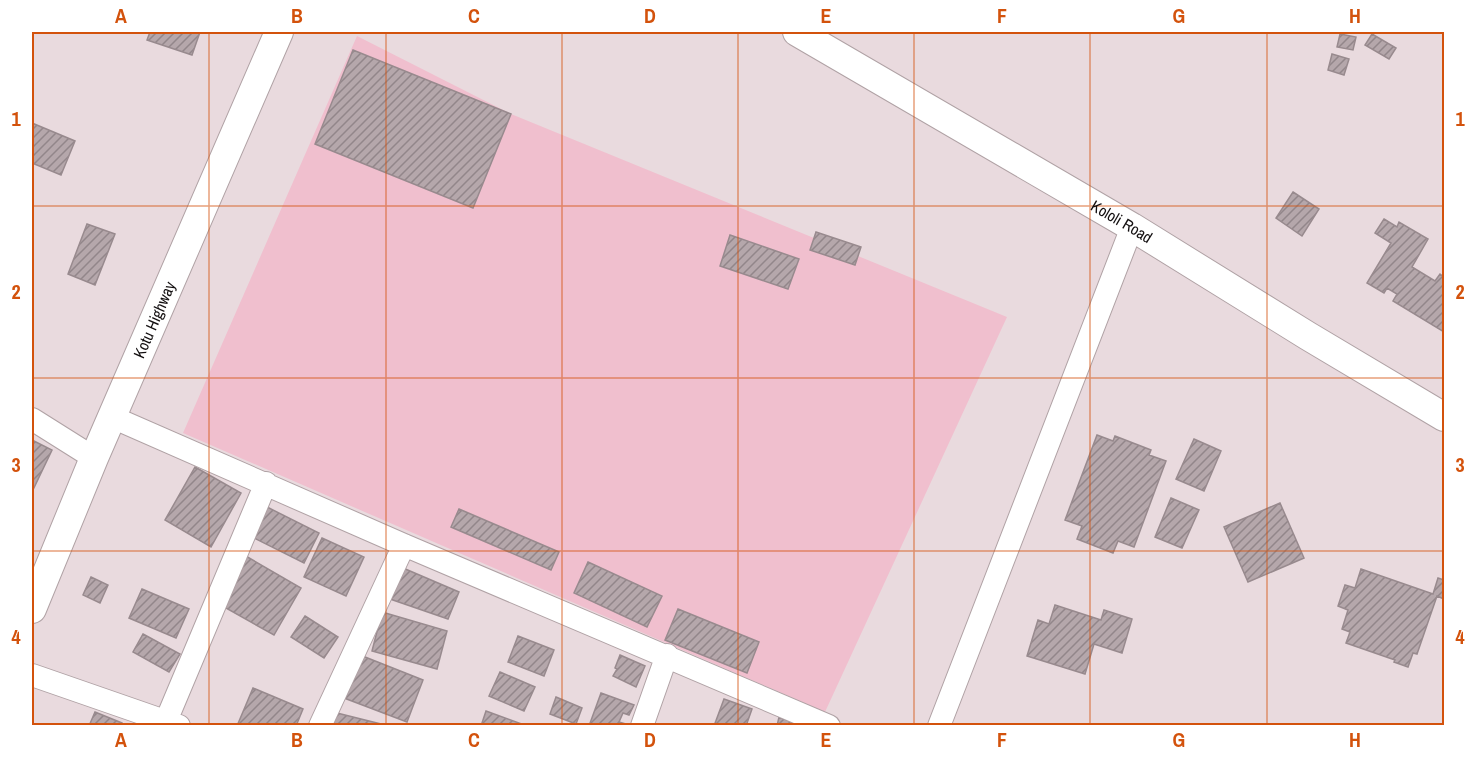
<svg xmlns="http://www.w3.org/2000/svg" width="1476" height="757" font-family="'Archivo Narrow',sans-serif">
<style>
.grass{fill:#f0bfce}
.building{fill:url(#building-hatch);stroke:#988a8e;stroke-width:1.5}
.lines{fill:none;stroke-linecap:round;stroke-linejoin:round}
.minor-casing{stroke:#b0a2a5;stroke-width:24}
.tertiary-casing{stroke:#b0a2a5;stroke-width:30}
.minor{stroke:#fff;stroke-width:22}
.tertiary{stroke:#fff;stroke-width:28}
.grid{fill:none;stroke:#d3520c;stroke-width:1.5;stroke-opacity:0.55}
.labels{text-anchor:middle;stroke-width:6;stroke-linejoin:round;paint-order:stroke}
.street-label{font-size:16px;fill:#130f10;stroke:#fff}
.neatline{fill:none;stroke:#d3520c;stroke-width:2}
.grid-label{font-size:20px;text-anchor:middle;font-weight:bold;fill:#d3520c}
</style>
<defs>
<pattern id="building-hatch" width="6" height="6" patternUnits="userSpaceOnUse" patternTransform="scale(1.5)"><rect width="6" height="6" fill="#b5a7ab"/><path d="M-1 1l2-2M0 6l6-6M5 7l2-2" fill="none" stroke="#92868a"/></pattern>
</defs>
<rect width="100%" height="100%" fill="#e9dade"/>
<!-- grass -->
<path class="grass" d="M357,36L511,114L1007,317L825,712L183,433Z"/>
<!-- building -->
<path class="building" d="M150,32H200L192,55L147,40Z
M1340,34L1356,37L1353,50L1337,47Z
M1372,34L1396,48L1389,59L1365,45Z
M353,50L511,114L473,208L315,144Z
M1332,54L1349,59L1344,75L1328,70Z
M32,123L75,141L61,175L32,163Z
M1293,192L1319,209L1302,236L1276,218Z
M1384,219L1397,227L1399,222L1428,239L1412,267L1435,281L1440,274L1444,277V332L1393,301L1397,294L1387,288L1384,293L1367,283L1391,243L1375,233Z
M87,224L115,234L95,285L68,274Z
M816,232L861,247L855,265L810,250Z
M730,235L799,259L788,289L720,266Z
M1097,435L1113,441L1115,436L1151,450L1149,455L1166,461L1134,547L1118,541L1113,553L1077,539L1082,526L1065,520Z
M1194,439L1221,451L1204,491L1176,479Z
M32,440L52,450L32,492Z
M195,467L241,493L211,547L165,520Z
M1171,498L1199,510L1182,548L1155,537Z
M1280,503L1304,558L1248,582L1224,527Z
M267,507L319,533L304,563L252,537Z
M459,509L559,552L551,570L451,527Z
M322,538L364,557L346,596L304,577Z
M244,555L301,588L274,635L217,603Z
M588,562L662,596L647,627L574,593Z
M403,568L459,592L448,619L390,599Z
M1361,569L1433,594L1438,578L1444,580V599L1437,596L1417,654L1413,653L1408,667L1394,662L1395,660L1346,643L1350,632L1342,629L1348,610L1338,606L1345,585L1355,588Z
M91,577L108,585L100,603L83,595Z
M142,589L189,609L176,638L129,618Z
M1055,605L1101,620L1104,610L1132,619L1122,653L1094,644L1085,674L1027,656L1038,620L1049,624Z
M678,609L759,642L747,673L665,640Z
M382,612L447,631L437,669L372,651Z
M305,616L338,637L324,658L291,637Z
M143,634L180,654L169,672L133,652Z
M518,636L554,650L544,676L508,662Z
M360,655L423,680L407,722L344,698Z
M620,655L645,666L636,687L613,676L617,669L615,668Z
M500,672L535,687L524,711L489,696Z
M253,688L303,709L296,726H237Z
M601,693L634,705L629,715L623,713L619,722L626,724V726H589Z
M556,697L582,708L576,724L550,714Z
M724,699L752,709L746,726H714Z
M486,711L527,726H481Z
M95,712L122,723L121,726H89Z
M333,712L389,726H330Z
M779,717L803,726H777Z"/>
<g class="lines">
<!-- minor casing -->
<g class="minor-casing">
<path id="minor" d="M112,417L404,545L829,726
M32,419L94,458
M32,675L179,726
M166,721L266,483
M320,726L404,545
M642,726L667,655
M939,726L1132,227"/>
</g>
<!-- tertiary casing -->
<g class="tertiary-casing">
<g id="tertiary">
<path id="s1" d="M797,32L1132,227L1308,336L1444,417"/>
<path id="s2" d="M32,609L94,458L279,32"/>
</g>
</g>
<!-- minor -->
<use href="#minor" class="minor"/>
<!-- tertiary -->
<use href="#tertiary" class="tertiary"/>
</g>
<!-- grid -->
<path class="grid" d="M209,32V726M386,32V726M562,32V726M738,32V726M914,32V726M1090,32V726M1267,32V726M32,206H1444M32,378H1444M32,551H1444"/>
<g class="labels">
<!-- street labels -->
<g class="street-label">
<text dy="6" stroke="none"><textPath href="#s1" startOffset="376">Kololi Road</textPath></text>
<text dy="6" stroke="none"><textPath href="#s2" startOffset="314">Kotu Highway</textPath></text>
</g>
</g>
<!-- border -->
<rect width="1476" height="757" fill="none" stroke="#ffffff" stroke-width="66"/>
<rect x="33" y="33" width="1410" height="691" class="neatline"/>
<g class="grid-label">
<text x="121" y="23">A</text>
<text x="297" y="23">B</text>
<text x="474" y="23">C</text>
<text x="650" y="23">D</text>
<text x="826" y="23">E</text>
<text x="1002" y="23">F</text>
<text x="1179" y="23">G</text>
<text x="1355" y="23">H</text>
<text x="16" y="126">1</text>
<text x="1460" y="126">1</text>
<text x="16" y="299">2</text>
<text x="1460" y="299">2</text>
<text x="16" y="472">3</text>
<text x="1460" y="472">3</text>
<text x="16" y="644">4</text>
<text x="1460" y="644">4</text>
<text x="121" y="747">A</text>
<text x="297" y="747">B</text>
<text x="474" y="747">C</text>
<text x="650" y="747">D</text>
<text x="826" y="747">E</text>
<text x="1002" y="747">F</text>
<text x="1179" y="747">G</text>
<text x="1355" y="747">H</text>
</g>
</svg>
